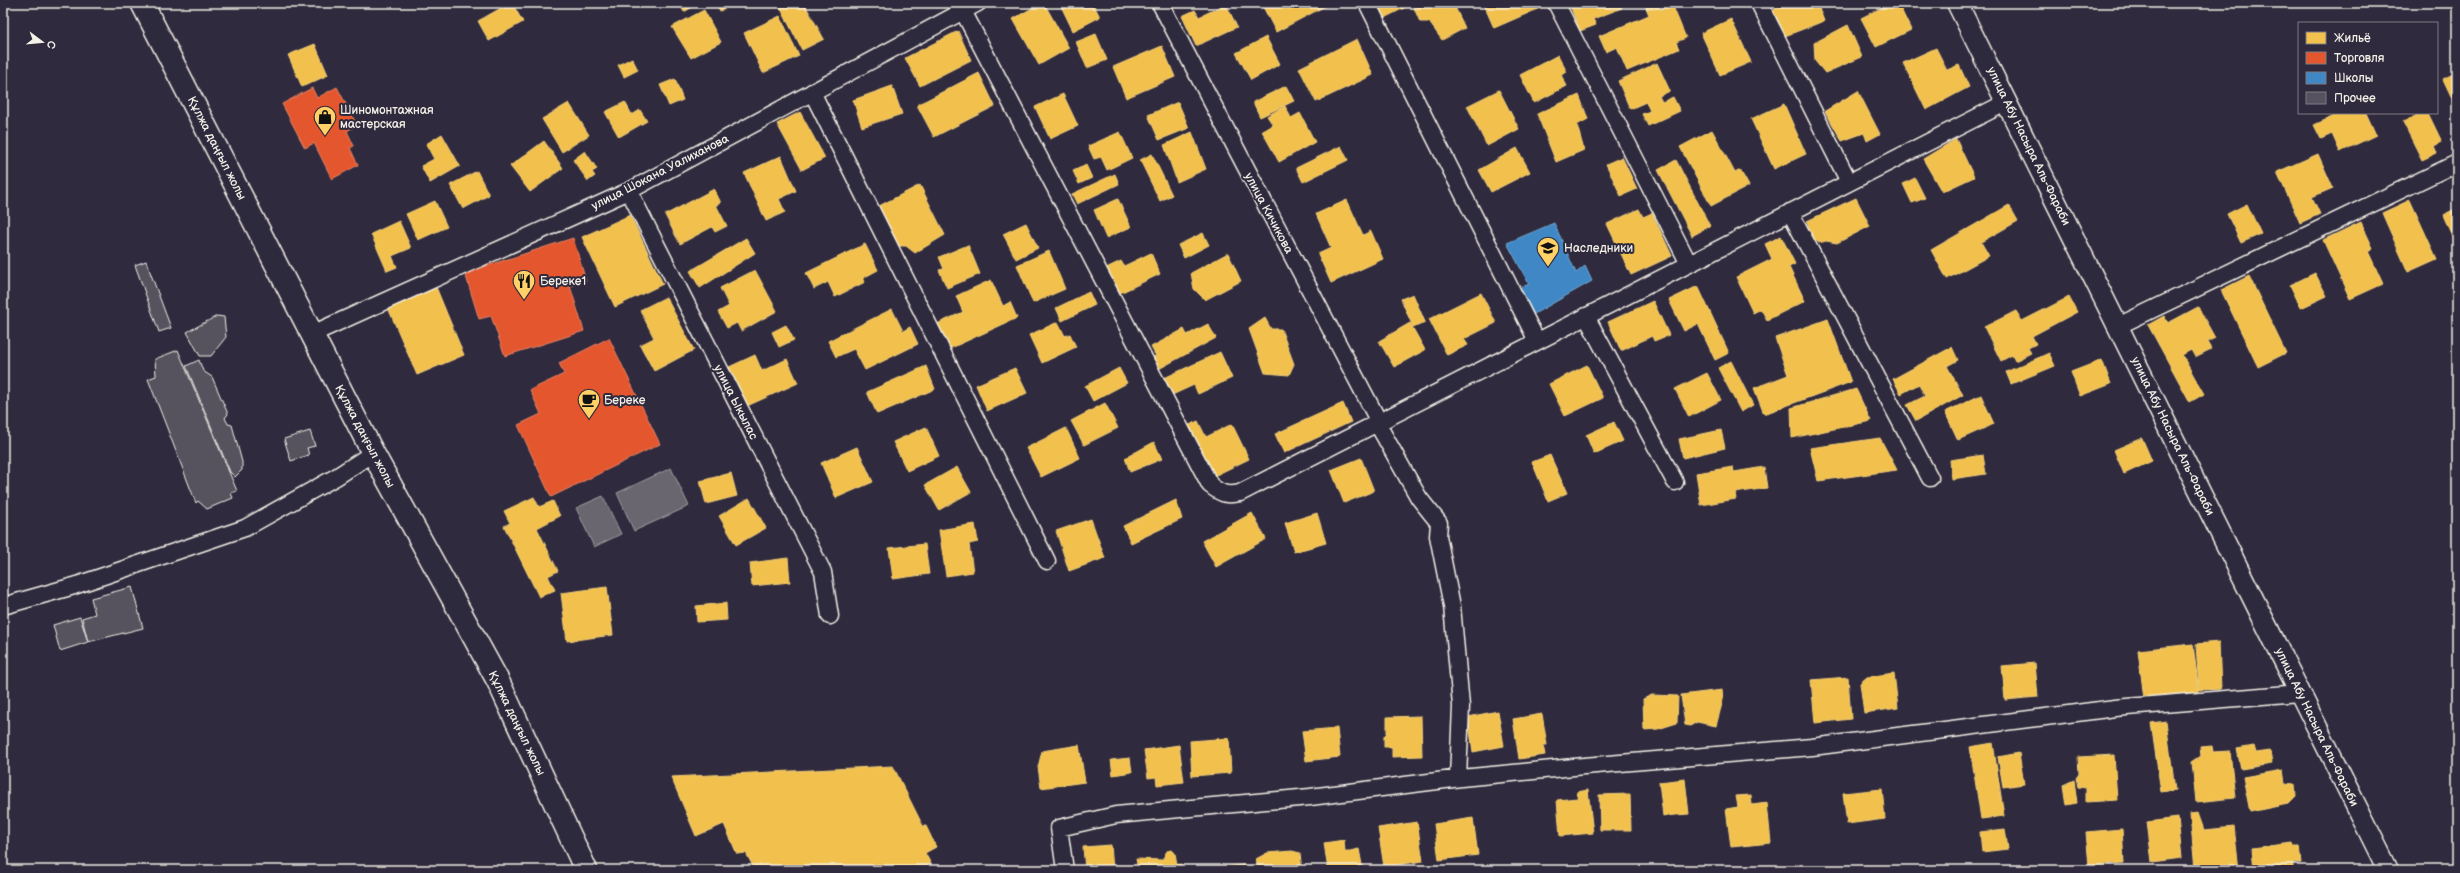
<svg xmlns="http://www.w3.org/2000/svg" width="2460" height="873" font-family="'Balsamiq Sans',sans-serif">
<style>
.water{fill:#6a6670;stroke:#a19ea0}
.homes{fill:#f2c14e;stroke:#f3cf7c}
.shops{fill:#e4572e;stroke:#e98566}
.schools{fill:#3f88c5;stroke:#75a8d0}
.building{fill:#56525f;stroke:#f4f1e8}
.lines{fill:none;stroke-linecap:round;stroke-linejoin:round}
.minor-casing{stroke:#f4f1e8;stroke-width:19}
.tertiary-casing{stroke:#f4f1e8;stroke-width:23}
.primary-casing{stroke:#f4f1e8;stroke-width:25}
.minor{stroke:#2f2a3d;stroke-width:16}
.tertiary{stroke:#2f2a3d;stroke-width:20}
.primary{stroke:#2f2a3d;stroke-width:22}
.labels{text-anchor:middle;stroke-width:4;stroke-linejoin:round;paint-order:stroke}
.poi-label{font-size:12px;fill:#f4f1e8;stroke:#2f2a3d;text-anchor:start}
.street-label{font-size:12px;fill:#f4f1e8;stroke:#2f2a3d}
</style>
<rect width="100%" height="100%" fill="#2f2a3d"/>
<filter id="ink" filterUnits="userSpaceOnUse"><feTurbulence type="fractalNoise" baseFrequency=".025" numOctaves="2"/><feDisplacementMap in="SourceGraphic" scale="8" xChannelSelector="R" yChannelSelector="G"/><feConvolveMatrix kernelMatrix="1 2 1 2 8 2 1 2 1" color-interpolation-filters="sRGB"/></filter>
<g filter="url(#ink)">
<!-- water -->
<path class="water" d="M671,468L689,506L634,531L617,493Z
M603,496L621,534L594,547L576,508Z"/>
<!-- homes -->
<path class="homes" d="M510,3H512L523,22L489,41L478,21Z
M679,3H699L684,12Z
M716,3H736L720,11Z
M784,3H794L798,7L804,3L824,39L802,50L780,7Z
M1041,3H1044L1069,48L1039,65L1013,19Z
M1062,3H1093L1100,17L1073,31L1060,4Z
M1261,3H1331L1276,32Z
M1372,3H1414L1380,20Z
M1427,3H1453L1465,28L1442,40L1429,22H1420L1414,8Z
M1483,3H1538L1540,8L1494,28Z
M1569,3H1620L1622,8L1593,19L1596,25L1580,31Z
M1644,3H1657L1660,9L1672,4L1686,38L1676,42L1679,49L1627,71L1617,47L1606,52L1599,36L1649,15Z
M1789,3H1817L1824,21L1785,36L1771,11Z
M1891,3H1898L1911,30L1876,47L1861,18Z
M1226,4L1237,27L1196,46L1182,16L1195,10L1199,17Z
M704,10L721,42L691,58L672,27Z
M780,16L799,56L763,73L744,33Z
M1731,19L1751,62L1720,75L1701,33Z
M1848,25L1862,57L1825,73L1815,61L1814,43Z
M958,31L971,60L920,86L905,58Z
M1096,34L1107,60L1087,68L1076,42Z
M1266,37L1280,64L1251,80L1236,53Z
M1357,39L1373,75L1316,102L1299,68Z
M315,44L328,75L302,87L288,55Z
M1162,46L1175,77L1126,98L1113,67Z
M1936,48L1947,70L1959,65L1969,87L1926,110L1903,63Z
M1558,55L1567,72L1561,75L1567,86L1534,103L1520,75Z
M632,58L638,70L624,77L618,65Z
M1657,63L1670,91L1659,96L1662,102L1673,97L1680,111L1648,126L1642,114L1650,111L1646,102L1630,109L1618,81Z
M2457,72V109L2443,79Z
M979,73L995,106L934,137L917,105Z
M675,79L683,100L669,106L660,85Z
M892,86L902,114L862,127L853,100Z
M1286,86L1294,101L1260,117L1253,102Z
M1499,90L1519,129L1487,146L1467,106Z
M1858,91L1880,134L1867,141L1864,133L1842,141L1825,111Z
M1063,94L1078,126L1050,139L1035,107Z
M1579,95L1588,119L1577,125L1584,150L1556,162L1537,114Z
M625,102L632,115L640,110L647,121L619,137L605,112Z
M1178,102L1189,128L1159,140L1148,115Z
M569,103L589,135L562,152L542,119Z
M1784,104L1806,154L1774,169L1751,119Z
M1285,106L1291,118L1300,113L1315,142L1279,162L1262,131L1273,125L1267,116Z
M800,112L825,158L802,170L777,124Z
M2341,113H2366L2376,135L2340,152L2332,134L2321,139L2314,125Z
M2421,113H2428L2442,142L2434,146L2437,153L2422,160L2403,122Z
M1712,130L1735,173L1740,170L1749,186L1711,206L1680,147Z
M1120,132L1132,158L1107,170L1101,157L1094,159L1088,146Z
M1192,132L1206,169L1177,182L1164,145Z
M442,134L460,166L430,183L421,166L434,159L426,144Z
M1956,139L1974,177L1942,192L1923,159Z
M544,141L563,168L530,192L510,166Z
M1341,146L1348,160L1303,182L1296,168Z
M1517,148L1530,172L1491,192L1479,170Z
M585,151L597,169L592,172L595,176L588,181L573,160Z
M1152,154L1172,195L1160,201L1140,160Z
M2318,154L2333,188L2312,197L2320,214L2300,223L2277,172Z
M781,156L796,191L779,199L785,212L766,221L744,173Z
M1622,157L1637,189L1621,196L1606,164Z
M1676,160L1710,226L1692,236L1658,170Z
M1086,165L1092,178L1079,184L1073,171Z
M477,171L489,195L463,209L450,185Z
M1115,174L1119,184L1077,204L1072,194Z
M1915,178L1925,198L1912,203L1903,184Z
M920,185L945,235L915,253L906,246H895L877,207Z
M714,189L721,203L716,205L727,226L715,232L712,227L680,244L665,215Z
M1856,198L1870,226L1837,243L1826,241L1819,243L1812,237L1807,221Z
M1118,199L1131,227L1106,238L1094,210Z
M1347,200L1363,235L1371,231L1383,259L1331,283L1318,254L1331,248L1316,214Z
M2410,200L2437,259L2408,272L2382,213Z
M435,201L447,227L418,240L406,214Z
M2247,204L2261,234L2241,243L2227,214Z
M2009,205L2018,221L1981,242L1989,256L1947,279L1931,250Z
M2457,208V245H2456L2443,215Z
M1639,209L1643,217L1652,213L1672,256L1631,275L1607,224Z
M630,215L663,284L615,307L582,237Z
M399,221L411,248L392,256L397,267L387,271L371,234Z
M2361,222L2373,248L2368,251L2383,284L2350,299L2323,240Z
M1026,223L1038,248L1016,259L1003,234Z
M1203,233L1209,245L1184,258L1178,245Z
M1781,236L1795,264L1789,267L1805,301L1767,320L1761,309L1753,313L1736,277L1772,259L1765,244Z
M746,238L755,253L700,288L690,271Z
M865,244L878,270L863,278L865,282L835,297L828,282L814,289L806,273Z
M968,245L980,274L947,288L939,270L944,269L939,257Z
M1049,251L1065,289L1033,303L1017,265Z
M1151,253L1160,274L1116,295L1104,269L1121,261L1124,266Z
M1228,253L1241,281L1205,300L1194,289L1191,273Z
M755,270L777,311L741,331L737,323L727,328L718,312L729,306L720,288Z
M2315,273L2327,296L2301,308L2290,285Z
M2249,276L2286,353L2258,367L2221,290Z
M991,280L1003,306L1010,302L1017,318L949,349L937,324L963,312L956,296Z
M1698,286L1729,353L1715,360L1698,324L1684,331L1669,300Z
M436,287L464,355L417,375L388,308Z
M1089,292L1095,305L1062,321L1056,308Z
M1481,293L1496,323L1464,339L1468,345L1447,355L1429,319Z
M1413,294L1425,322L1413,327L1401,299Z
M666,297L694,350L654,371L640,345L654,338L640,310Z
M2069,297L2077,312L2032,336L2036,344L2028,348L2031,353L2015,361L2012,355L2001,361L1984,327L2016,311L2022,321Z
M1653,301L1669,335L1654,341L1652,336L1621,351L1608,322Z
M2198,307L2215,338L2207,342L2211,349L2195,357L2191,350L2182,355L2204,394L2190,402L2148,325L2164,316L2168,323Z
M892,309L903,331L910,327L918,344L865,370L854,349L836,357L828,341Z
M1265,318L1271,329H1281L1294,364L1289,375L1265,373L1249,329Z
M1828,319L1851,382L1764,414L1754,388L1788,375L1775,338Z
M1058,322L1065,336L1070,334L1076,347L1042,363L1029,335Z
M1410,323L1425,350L1394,367L1379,341Z
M1208,324L1216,338L1155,371L1149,359L1156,356L1151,347L1184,329L1187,335Z
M786,325L794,340L779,347L772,332Z
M1952,347L1958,360L1947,366L1963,395L1916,421L1907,405L1925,396L1919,384L1901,394L1893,379Z
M1220,352L1232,378L1198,394L1194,385L1170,396L1162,379Z
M2049,353L2055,366L2011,384L2006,372Z
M755,355L762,371L787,359L798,383L747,406L729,367Z
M2102,360L2111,384L2080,396L2071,372Z
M1731,361L1753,405L1741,412L1718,368Z
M1587,365L1603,398L1565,416L1549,384Z
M926,366L935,389L877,414L867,392Z
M1015,368L1027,393L987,411L976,385Z
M1119,368L1127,383L1093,401L1085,386Z
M1707,373L1721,400L1689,417L1675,389Z
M1856,389L1871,421L1792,438L1791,408Z
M1981,395L1994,424L1958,440L1945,412Z
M1105,403L1118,428L1084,445L1071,421Z
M1343,403L1351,422L1284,453L1275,434Z
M1198,421L1206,437L1232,424L1249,459L1212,477L1187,426Z
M1614,422L1623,441L1594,454L1586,435Z
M926,427L939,456L907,471L893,442Z
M1066,428L1080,458L1041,477L1026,448Z
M1721,430L1725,448L1683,458L1679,439Z
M1880,438L1897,470L1818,481L1810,448Z
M2142,438L2152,461L2124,474L2114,450Z
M1154,442L1162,459L1130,472L1125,458Z
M857,447L873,482L836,498L821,463Z
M1550,455L1567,493L1548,501L1532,462Z
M1983,455L1986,474L1952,479L1950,460Z
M1361,458L1374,491L1344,503L1331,470Z
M957,467L971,492L939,510L925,485Z
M1733,467L1734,472L1764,467L1767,488L1735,493L1736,499L1701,505L1696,473Z
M731,473L737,496L706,504L700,481Z
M534,497L539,507L553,501L560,516L537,528L558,571L548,576L555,590L539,597L504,526L510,523L504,511Z
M749,498L766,528L736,545L719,516Z
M1176,500L1182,519L1131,543L1123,526Z
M1252,513L1266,539L1216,567L1202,541Z
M1317,513L1326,543L1294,552L1285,523Z
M1091,519L1105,558L1069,571L1056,531Z
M975,524L978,542L969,544L973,572L946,576L939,530Z
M925,544L929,574L893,579L889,548Z
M788,558L790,582L752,586L750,563Z
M607,587L613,635L567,641L561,593Z
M726,603L727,620L697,622L696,606Z
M2219,642L2221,689L2199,690L2196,644Z
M2193,644L2199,693L2144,699L2138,650Z
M2035,663L2038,697L2005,700L2002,666Z
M1894,673L1898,708L1864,713L1860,683L1867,677Z
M1848,677L1851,719L1815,723L1811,680Z
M1722,690L1723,700L1716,726L1697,722L1690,726L1685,725L1681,695Z
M1652,695L1678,696L1677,723L1658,729L1644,730L1643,699Z
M1498,711L1504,746L1473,752L1468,717Z
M1542,714L1547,745H1543L1545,755L1519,759L1513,719Z
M1421,716L1422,756L1392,757V747H1384V736L1387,733V717Z
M2166,721L2175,790L2161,792L2151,723Z
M1337,728L1340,757L1306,761L1302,731Z
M1229,738L1231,773L1192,776L1190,741Z
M1993,743L2004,816L1981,819L1970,747Z
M1079,745L1085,782L1041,788L1038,767L1042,751Z
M1179,745L1184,782L1157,785L1156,777L1148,778L1144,750Z
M2212,746L2213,752L2230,751L2235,798L2196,802L2192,762L2201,756L2200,747Z
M2254,746L2256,753L2270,751L2272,764L2241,769L2237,749Z
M2019,753L2024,784L2003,787L1998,757Z
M2114,755L2117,800L2086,802V788L2078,787L2076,778L2079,774L2078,757Z
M1130,758L1132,772L1113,775L1111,760Z
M893,766L923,826H926L936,847L925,853L931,864L918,870H755L746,853L737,854L724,824L696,836L671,777Z
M2283,770L2285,783L2295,784L2296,796L2288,804L2250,812L2243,777Z
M1685,779L1689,814L1663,816L1659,782Z
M2074,780L2077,803L2066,805L2063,785Z
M1882,789L1885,819L1847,824L1843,793Z
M1588,790L1593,833L1560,836L1557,800L1578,798L1577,792Z
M1630,794L1631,830H1600L1599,795Z
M1751,795L1752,805L1767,803L1771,843L1731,847L1726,809L1738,807L1736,796Z
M2198,813L2204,830L2234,827L2239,870H2195L2190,814Z
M1473,818L1478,855L1439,860L1434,824Z
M2178,818L2182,858L2152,862L2147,822Z
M1417,822L1423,861L1384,867L1378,828Z
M2005,829L2008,849L1982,852L1980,832Z
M2122,829L2124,863L2089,866L2086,832Z
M1344,840L1345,852L1359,849L1363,870H1328L1324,843Z
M2293,843L2294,846H2300L2302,863L2293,864V870H2254L2252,848Z
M1111,845L1113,870H1085L1083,847Z
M1172,850L1175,853L1177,865L1181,864L1183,870H1138L1136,859L1162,860L1167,851Z
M1292,851L1300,853L1302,870H1258L1256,859L1267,853Z
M1244,865V870H1211V868Z"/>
<!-- shops -->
<path class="shops" d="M337,87L357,125L347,131L354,146L350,148L358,165L332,179L314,143L305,148L282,104L312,88L317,98Z
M573,238L586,281L570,286L584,331L505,356L491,316L479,319L465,273Z
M609,338L660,444L551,497L518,425L541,414L530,390L564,374L559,363Z"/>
<!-- schools -->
<path class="schools" d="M1554,223L1576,273L1585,266L1592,281L1534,314L1520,288L1529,284L1507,243Z"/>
<!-- building -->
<path class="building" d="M146,261L171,328L159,332L135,265Z
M217,316L224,317L226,337L211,356H200L187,332Z
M178,350L237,491L231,493L233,498L207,509L198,501L196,503L148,379L156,376L155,359Z
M199,360L203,371L212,377L228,414L225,418L228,424L232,425L242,462V470L235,477L230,472L186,366Z
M310,431L315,446L307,448L309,455L291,461L284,439Z
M132,587L143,628L88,642L82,618L95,614L91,598Z
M80,617L88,642L60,651L53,625Z"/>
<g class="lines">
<!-- minor casing -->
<g class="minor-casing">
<path id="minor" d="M1160,3L1379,422
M1367,3L1537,341
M1556,3L1689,264
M1759,3L1849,182
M963,11L1210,485C1221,494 1227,496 1240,493L2007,102
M812,92L1047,561
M629,191L823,572L830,616
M1790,212L1930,478
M1586,316L1675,482
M2118,326L2457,163
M312,334L629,191L978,3
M1377,423L1419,498L1439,523L1438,536L1452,606L1461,706L1458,778
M3,606L74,586L245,528L336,477L373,453
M1065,870L1059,828L1116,815L1310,797L1461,778L1584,766L1812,747L2115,708L2300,693"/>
</g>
<!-- tertiary casing -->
<g class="tertiary-casing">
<path id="tertiary" d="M1957,3L2388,870"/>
</g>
<!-- primary casing -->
<g class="primary-casing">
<path id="primary" d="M142,3L373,453L498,681L586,870"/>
</g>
<!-- minor -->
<use href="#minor" class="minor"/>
<!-- tertiary -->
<use href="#tertiary" class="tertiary"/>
<!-- primary -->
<use href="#primary" class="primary"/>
</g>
</g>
<!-- icons -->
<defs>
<g id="shop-pin" transform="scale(1.15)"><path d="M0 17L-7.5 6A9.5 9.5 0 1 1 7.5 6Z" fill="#ffd166" stroke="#2f2a3d"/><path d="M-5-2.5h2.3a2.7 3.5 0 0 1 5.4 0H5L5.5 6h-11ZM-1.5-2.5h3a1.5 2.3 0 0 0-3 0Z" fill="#111"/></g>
<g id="school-pin" transform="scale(1.15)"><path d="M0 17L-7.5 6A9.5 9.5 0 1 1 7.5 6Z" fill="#ffd166" stroke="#2f2a3d"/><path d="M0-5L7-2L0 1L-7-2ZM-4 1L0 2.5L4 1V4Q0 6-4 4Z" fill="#111"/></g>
<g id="restaurant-pin" transform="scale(1.15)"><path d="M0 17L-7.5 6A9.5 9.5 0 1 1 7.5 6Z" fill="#ffd166" stroke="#2f2a3d"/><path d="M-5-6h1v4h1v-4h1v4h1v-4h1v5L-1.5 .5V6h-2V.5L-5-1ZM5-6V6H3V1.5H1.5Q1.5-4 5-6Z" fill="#111"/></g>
<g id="cafe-pin" transform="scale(1.15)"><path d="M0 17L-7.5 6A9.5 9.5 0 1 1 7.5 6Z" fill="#ffd166" stroke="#2f2a3d"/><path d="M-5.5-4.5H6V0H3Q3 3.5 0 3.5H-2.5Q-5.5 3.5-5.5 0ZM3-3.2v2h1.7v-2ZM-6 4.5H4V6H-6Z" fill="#111"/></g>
</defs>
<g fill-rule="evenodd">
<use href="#shop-pin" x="325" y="117"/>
<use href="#school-pin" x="1548" y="248"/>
<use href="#restaurant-pin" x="524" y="281"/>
<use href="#cafe-pin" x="589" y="400"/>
</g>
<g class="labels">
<!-- poi labels -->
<g class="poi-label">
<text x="340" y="114">Шиномонтажная<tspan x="340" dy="14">мастерская</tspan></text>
<text x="1564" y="252">Наследники</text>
<text x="540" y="285">Береке1</text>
<text x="604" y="404">Береке</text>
</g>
<!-- street labels -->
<g class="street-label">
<text transform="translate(2029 146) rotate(64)" y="4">улица Абу Насыра Аль-Фараби</text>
<text transform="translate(217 148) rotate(63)" y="4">Құлжа даңғыл жолы</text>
<text transform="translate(660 172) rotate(-27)" y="4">улица Шокана Уалиханова</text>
<text transform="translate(1269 213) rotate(62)" y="4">улица Кичикова</text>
<text transform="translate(736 402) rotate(63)" y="4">улица Ыкылас</text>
<text transform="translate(365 436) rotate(62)" y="4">Құлжа даңғыл жолы</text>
<text transform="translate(2173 436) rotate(64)" y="4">улица Абу Насыра Аль-Фараби</text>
<text transform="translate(517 723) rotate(64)" y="4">Құлжа даңғыл жолы</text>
<text transform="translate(2317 727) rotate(64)" y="4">улица Абу Насыра Аль-Фараби</text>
</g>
</g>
<!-- margin -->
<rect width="2460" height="873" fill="none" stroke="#2f2a3d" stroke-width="16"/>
<rect x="8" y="8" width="2444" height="857" fill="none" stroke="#f4f1e8" stroke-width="1.5" filter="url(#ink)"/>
<!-- legend -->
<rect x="2298" y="22" width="140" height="92" fill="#2f2a3d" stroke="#7e7a81"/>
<rect x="2306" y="32" width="20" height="12" fill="#f2c14e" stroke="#7e7a81"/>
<text x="2334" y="42" font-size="12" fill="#f4f1e8">Жильё</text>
<rect x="2306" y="52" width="20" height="12" fill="#e4572e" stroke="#7e7a81"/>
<text x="2334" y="62" font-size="12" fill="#f4f1e8">Торговля</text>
<rect x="2306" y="72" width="20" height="12" fill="#3f88c5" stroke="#7e7a81"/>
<text x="2334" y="82" font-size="12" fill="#f4f1e8">Школы</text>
<rect x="2306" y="92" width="20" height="12" fill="#56525f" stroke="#7e7a81"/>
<text x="2334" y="102" font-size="12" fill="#f4f1e8">Прочее</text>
<!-- north arrow -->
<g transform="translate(42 42) rotate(106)" stroke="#2f2a3d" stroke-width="3" paint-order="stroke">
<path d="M0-3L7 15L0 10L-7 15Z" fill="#f4f1e8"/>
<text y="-6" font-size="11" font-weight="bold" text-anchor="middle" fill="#f4f1e8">С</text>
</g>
</svg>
